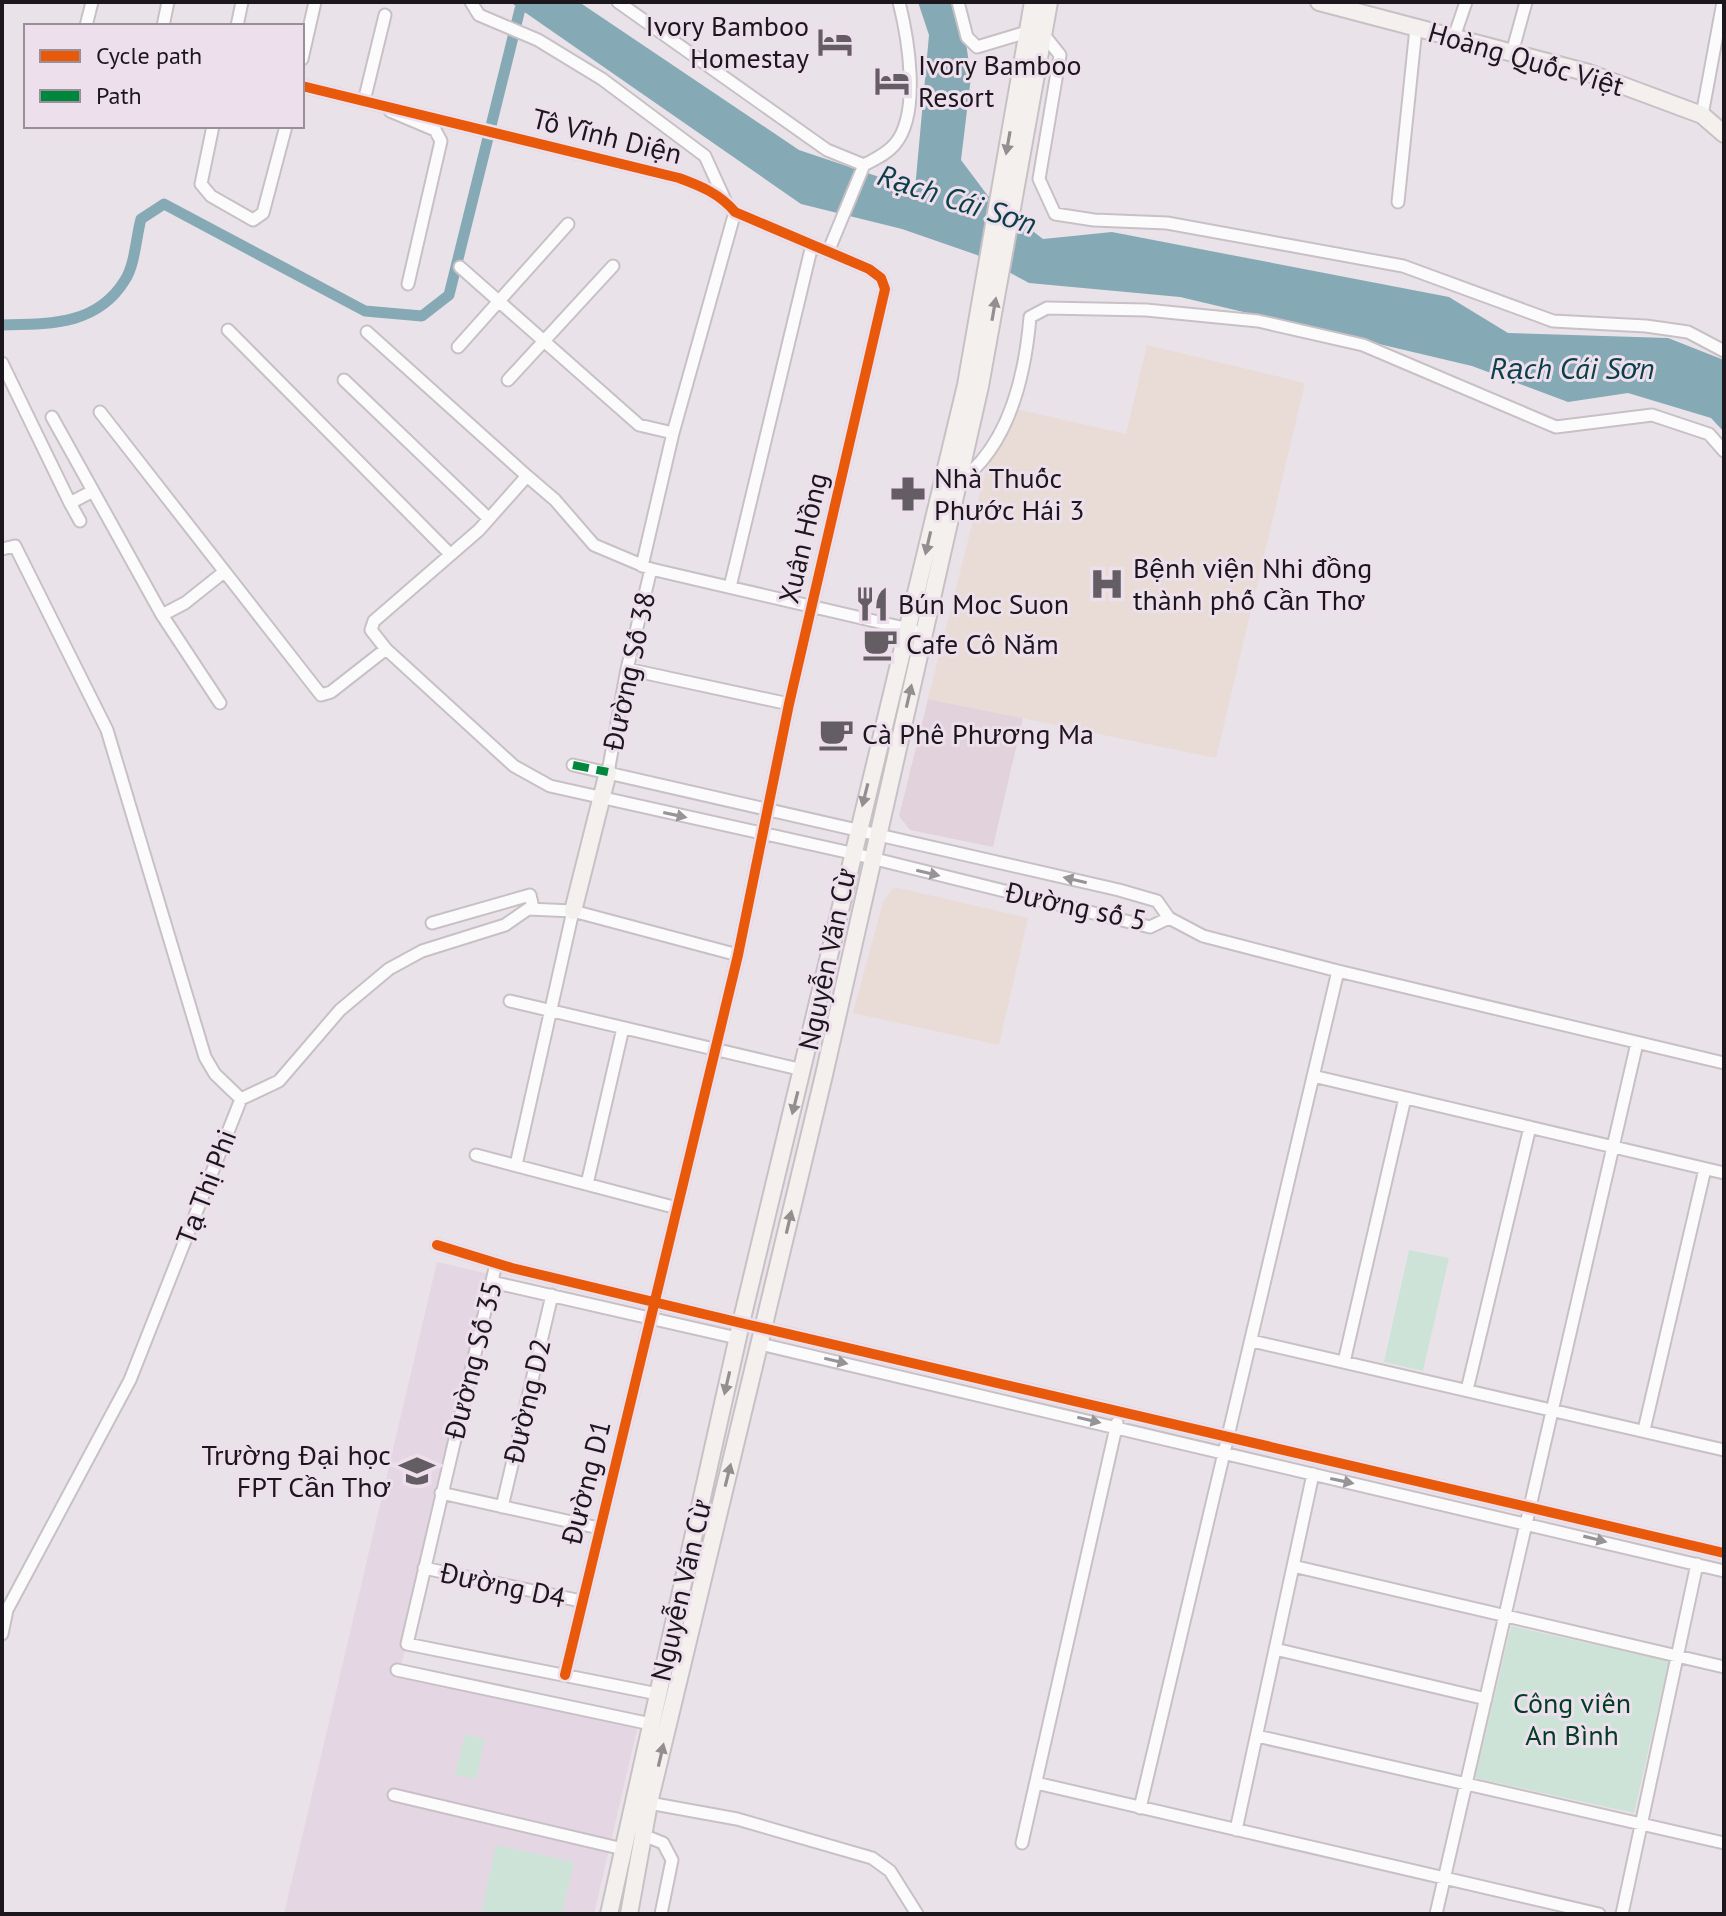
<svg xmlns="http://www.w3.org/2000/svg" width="1726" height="1916" font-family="'PT Sans',sans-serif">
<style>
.commercial{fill:#e2d2db}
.built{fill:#e4d6e3}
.medical{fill:#e9dcd6}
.green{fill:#cee3d7}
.water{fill:#86aab5}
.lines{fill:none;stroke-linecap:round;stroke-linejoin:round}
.canal{stroke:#86aab5;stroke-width:11}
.street-casing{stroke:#c7c1c6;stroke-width:15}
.secondary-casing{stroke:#c7c1c6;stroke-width:20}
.street{stroke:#fcfbfc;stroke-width:11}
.secondary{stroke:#f4f0ee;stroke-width:16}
.quiet{stroke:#00873e;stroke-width:8;stroke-dasharray:16 8;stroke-linecap:butt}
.cycleway-casing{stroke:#eddfec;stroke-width:15}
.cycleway{stroke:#e8590c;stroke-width:10}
.oneway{fill:#938e90}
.oneway2{fill:#979497}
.labels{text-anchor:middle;stroke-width:6;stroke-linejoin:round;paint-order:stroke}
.poi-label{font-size:28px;fill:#1c171c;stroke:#eddfec;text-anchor:start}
.street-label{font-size:28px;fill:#1c171c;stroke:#eddfec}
.park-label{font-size:28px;fill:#023e25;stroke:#eddfec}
.water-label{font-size:30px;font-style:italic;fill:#0a3f49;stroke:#eddfec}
</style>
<rect width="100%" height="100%" fill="#eae2e9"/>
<!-- commercial -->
<path class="commercial" d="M928,699L1023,718L993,847L910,830L899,816Z"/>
<!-- built -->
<path class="built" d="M437,1262L493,1275L401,1666L639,1721L594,1914H284Z"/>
<!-- medical -->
<path class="medical" d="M1147,345L1305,383L1216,758L928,699L986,469L1016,409L1126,434Z
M899,888L1028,918L999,1045L853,1013L883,902L892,889Z"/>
<!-- green -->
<path class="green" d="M1409,1250L1449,1258L1423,1371L1384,1362Z
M1511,1626L1669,1661L1634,1813L1475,1778Z
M465,1734L485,1739L476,1779L455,1775Z
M496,1845L574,1862L562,1914H481Z"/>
<!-- water -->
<path class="water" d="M510,2H579L799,150L915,189L929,35L918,2H960L971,77L961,160L988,196L1043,239L1112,232L1449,297L1508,333L1668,338L1724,360V432L1711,418L1628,393L1568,402L1472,366L1180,297L1029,283L977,255L902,229L801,204Z"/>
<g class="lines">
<!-- canal -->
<path class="canal" d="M2,325C48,324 97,326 125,280C135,265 136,237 141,219L164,204L365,311L422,316L449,295L520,9"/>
<!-- street casing -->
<g class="street-casing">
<path id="street" d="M471,2L479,15L538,40L602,79L705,156L725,200
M618,2L827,150L864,165C875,159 887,154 895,144C921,113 908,38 899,2
M958,2L967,37L977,47L1027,32
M86,26L92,2
M163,26L168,2
M237,26L242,2
M1044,35L1060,55L1039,179L1055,214L1094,220L1167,223L1403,266L1553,321L1646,326L1688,332L1724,351
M1454,37L1466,2
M1512,53L1526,2
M302,59L315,2
M302,86L679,178C701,186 720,194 735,212L869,269L881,278L885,289L789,704L738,955L565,1675
M364,101L385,15
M390,111L435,130L441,141L408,284
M1702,115L1723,2
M213,126L201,184L211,196L253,220L263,213L286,126
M1398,202L1416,28
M828,252L864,165
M460,267L639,425L673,433L735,212
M228,330L449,553
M367,332L527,476L479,530L374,621L371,630L386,649
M458,347L568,224
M2,363L70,503
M344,380L487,517
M508,380L613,266
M100,412L321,695L331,692L386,649L514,766L550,786L851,853L1150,927L1169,918
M52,417L162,615L220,703
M527,476L555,500L594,545L651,569L913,630
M958,483C1009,446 1025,377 1030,317L1047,308L1146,310L1258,321L1363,345L1556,427L1652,415L1709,434L1724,451
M80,521L70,503L93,491
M2,549L15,546L107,730L205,1057L215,1074L241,1099
M642,566L673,433
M730,587L812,245
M162,615L185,603L224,572
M627,669L789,704
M573,765L1119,890L1157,901L1169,918
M608,772L627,669L651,569
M1169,918L1203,936L1338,971L1724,1063
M432,923L530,895L533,908
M510,1001L803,1070
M1313,1076L1724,1173
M476,1155L677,1208
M516,1165L573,911
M587,1184L623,1028
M437,1245L512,1268L741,1323
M496,1264L407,1644L658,1694
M492,1282L737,1338
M763,1328L1724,1553
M1252,1341L1724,1450
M760,1344L1724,1571
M1344,1362L1405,1098
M1467,1390L1530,1127
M1644,1430L1705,1169
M441,1493L599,1528
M502,1507L552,1295
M1293,1566L1724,1667
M424,1568L581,1601
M2,1634L7,1610L130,1380L241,1099L279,1081L340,1010L389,969L422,951L505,925L528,909L573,911L738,955
M1275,1649L1486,1699
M397,1670L651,1724
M1257,1736L1724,1843
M1036,1783L1599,1914
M394,1795L623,1849
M649,1803L737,1819L872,1858L890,1871L917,1914
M1140,1808L1338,971
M1236,1830L1313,1474
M643,1835L663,1843L672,1860L661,1914
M1022,1843L1117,1423
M1436,1914L1637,1043
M1622,1914L1697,1564"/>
</g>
<!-- secondary casing -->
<g class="secondary-casing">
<path id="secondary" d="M1319,2L1589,73L1702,115L1724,134
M573,911L608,772
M609,1914L741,1323L966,385L1033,2
M629,1914L649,1803L824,1075L980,386L1049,2"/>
</g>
<!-- street -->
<use href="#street" class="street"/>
<!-- secondary -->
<use href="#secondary" class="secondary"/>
<!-- quiet -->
<path class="quiet" d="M573,765L608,772"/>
<!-- cycleway casing -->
<g class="cycleway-casing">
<path id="cycleway" d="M302,86L679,178C701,186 720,194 735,212L869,269L881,278L885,289L789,704L738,955L565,1675
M437,1245L512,1268L741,1323L1724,1553"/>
</g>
<!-- cycleway -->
<use href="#cycleway" class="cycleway"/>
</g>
<!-- one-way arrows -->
<defs><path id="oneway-solid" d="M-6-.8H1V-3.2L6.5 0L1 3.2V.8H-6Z" transform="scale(2)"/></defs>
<g class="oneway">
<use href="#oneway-solid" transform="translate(1008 143) rotate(100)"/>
<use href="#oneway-solid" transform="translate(994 309) rotate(-80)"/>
<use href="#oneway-solid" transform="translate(928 543) rotate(103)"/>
<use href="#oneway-solid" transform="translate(909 696) rotate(-77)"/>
<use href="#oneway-solid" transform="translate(865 795) rotate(104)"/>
<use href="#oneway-solid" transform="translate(795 1103) rotate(104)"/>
<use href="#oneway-solid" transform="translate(789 1222) rotate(-77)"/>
<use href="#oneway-solid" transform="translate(727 1383) rotate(103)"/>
<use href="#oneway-solid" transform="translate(728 1475) rotate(-76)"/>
<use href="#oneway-solid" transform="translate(661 1755) rotate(-77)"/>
</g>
<g class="oneway2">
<use href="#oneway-solid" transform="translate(675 815) rotate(12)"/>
<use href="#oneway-solid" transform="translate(928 873) rotate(13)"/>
<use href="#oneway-solid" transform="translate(1075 880) rotate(-167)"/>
<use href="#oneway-solid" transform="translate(836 1361) rotate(13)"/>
<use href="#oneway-solid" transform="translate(1089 1420) rotate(13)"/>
<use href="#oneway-solid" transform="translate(1342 1481) rotate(12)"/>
<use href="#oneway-solid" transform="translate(1595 1539) rotate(14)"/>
</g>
<!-- icons -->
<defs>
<g id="hotel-bare" transform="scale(2.76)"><path d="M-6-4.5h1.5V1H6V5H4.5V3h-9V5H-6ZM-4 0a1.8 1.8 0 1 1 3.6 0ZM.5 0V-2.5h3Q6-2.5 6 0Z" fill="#645e64" stroke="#eddfec" stroke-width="2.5" paint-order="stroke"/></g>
<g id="pharmacy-bare" transform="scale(2.76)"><path d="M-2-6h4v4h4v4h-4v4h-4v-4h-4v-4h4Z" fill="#645e64" stroke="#eddfec" stroke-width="2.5" paint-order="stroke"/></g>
<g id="hospital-bare" transform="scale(2.76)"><path d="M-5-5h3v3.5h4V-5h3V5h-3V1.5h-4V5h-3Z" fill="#645e64" stroke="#eddfec" stroke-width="2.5" paint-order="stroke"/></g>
<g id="restaurant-bare" transform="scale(2.76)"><path d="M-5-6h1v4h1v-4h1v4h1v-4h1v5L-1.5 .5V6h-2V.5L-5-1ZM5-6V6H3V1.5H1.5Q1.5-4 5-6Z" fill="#645e64" stroke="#eddfec" stroke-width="2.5" paint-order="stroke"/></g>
<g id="cafe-bare" transform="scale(2.76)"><path d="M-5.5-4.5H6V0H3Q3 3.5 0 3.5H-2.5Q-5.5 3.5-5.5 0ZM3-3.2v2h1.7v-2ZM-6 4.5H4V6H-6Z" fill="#645e64" stroke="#eddfec" stroke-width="2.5" paint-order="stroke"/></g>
<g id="university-bare" transform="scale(2.76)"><path d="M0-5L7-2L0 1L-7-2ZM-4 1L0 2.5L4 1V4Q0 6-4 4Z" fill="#645e64" stroke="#eddfec" stroke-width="2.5" paint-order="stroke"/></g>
</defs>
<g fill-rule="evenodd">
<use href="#hotel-bare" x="835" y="42"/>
<use href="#hotel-bare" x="892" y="81"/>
<use href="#pharmacy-bare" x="908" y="494"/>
<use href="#hospital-bare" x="1107" y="584"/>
<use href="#restaurant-bare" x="872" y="604"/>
<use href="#cafe-bare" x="880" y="644"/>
<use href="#cafe-bare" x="836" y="734"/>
<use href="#university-bare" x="417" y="1471"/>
</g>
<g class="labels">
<!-- poi labels -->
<g class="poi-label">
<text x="809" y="36" text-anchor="end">Ivory Bamboo<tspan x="809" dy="32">Homestay</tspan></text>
<text x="918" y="75">Ivory Bamboo<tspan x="918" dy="32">Resort</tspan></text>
<text x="934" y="488">Nhà Thuốc<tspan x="934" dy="32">Phước Hái 3</tspan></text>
<text x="1133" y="578">Bệnh viện Nhi đồng<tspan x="1133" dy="32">thành phố Cần Thơ</tspan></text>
<text x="898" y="614">Bún Moc Suon</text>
<text x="906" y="654">Cafe Cô Năm</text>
<text x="862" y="744">Cà Phê Phương Ma</text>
<text x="391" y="1465" text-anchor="end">Trường Đại học<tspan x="391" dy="32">FPT Cần Thơ</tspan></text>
</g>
<!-- street labels -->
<g class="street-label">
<text transform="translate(1526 59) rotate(16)" y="10">Hoàng Quốc Việt</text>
<text transform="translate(607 136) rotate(14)" y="10">Tô Vĩnh Diện</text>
<text transform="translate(803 538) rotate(-77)" y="10">Xuân Hồng</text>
<text transform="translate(629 671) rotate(-78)" y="10">Đường Số 38</text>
<text transform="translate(1076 906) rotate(12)" y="10">Đường số 5</text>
<text transform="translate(827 959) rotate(-78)" y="10">Nguyễn Văn Cừ</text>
<text transform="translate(206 1187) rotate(-69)" y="10">Tạ Thị Phi</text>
<text transform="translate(473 1360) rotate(-76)" y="10">Đường Số 35</text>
<text transform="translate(527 1401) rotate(-77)" y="10">Đường D2</text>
<text transform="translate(586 1482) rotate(-76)" y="10">Đường D1</text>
<text transform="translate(503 1585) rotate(12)" y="10">Đường D4</text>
<text transform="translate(681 1590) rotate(-77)" y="10">Nguyễn Văn Cừ</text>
</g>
<!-- park labels -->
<g class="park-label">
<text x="1572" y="1713">Công viên<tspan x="1572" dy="32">An Bình</tspan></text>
</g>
<!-- water labels -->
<g class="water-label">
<text transform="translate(957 200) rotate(18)" y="10">Rạch Cái Sơn</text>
<text x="1572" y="379">Rạch Cái Sơn</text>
</g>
</g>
<!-- border -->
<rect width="1726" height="1916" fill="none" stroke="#1c171c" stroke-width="8"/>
<!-- legend -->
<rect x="24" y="24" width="280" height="104" fill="#eddfec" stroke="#998f99" stroke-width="2"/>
<rect x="40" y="50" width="40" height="12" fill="#e8590c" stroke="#998f99" stroke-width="2"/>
<text x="96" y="64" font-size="24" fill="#1c171c">Cycle path</text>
<rect x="40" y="90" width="40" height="12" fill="#00873e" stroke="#998f99" stroke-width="2"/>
<text x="96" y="104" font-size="24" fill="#1c171c">Path</text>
</svg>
